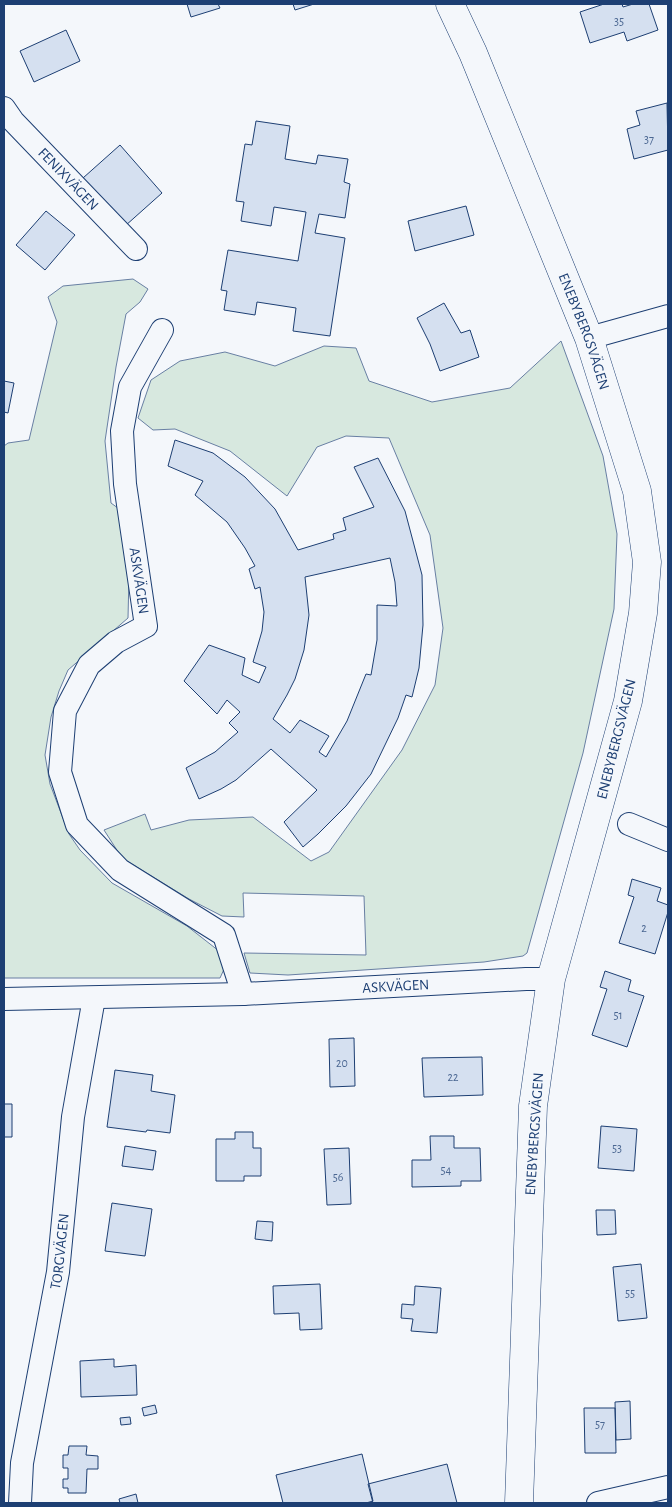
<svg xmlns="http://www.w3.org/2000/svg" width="672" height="1507" font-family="'Alegreya Sans',sans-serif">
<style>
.green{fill:#d7e8df;stroke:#687fa3}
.building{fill:#d5e0f0;stroke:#1d3f73;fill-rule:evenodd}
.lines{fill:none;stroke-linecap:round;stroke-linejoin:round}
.minor-casing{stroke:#1d3f73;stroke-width:24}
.secondary-casing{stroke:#1d3f73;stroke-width:29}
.minor{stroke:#f4f7fb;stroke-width:22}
.secondary{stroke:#f4f7fb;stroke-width:28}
.labels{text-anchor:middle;stroke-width:4;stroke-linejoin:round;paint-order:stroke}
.number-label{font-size:12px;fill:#4b6792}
.street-label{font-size:15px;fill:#1d3f73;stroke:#f4f7fb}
</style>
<rect width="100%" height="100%" fill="#f4f7fb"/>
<!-- green -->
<path class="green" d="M133,279L148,289L140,302L126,314L116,367L105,441L111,503L122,511L129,575L128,618L68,670L59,691L51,717L45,755L50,784L69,834L80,850L112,883L187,926L219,951L225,967L220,978H4V446L8,443L29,440L57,322L48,297L63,286Z
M561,341L603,456L617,534L614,609L583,753L527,953L523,956L484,962L288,975L250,973L244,953L366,955L364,896L243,893L244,917L222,916L189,899L122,858L104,830L145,814L151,830L189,820L253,817L311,861L329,852L402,750L435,685L443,628L430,535L389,438L346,436L317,447L287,496L230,451L175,429L153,430L138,418L151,380L180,361L225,352L275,366L324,346L356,348L369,381L432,402L510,388Z"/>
<!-- building -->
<path class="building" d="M187,4H218L220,8L191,17Z
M293,4H314L295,10Z
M604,4H622L623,7L633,4H649L658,30L627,41L624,32L590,43L580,12Z
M66,30L80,61L34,82L20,51Z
M667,103L668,150L634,159L627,129L640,125L636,111Z
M256,121L290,126L285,159L316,164L318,155L348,159L344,182L350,184L345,218L319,214L315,233L345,238L330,336L293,331L296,308L257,302L255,315L224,310L227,291L221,290L228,250L298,261L306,212L274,207L271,226L241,221L244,202L236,201L245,144L252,145Z
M120,145L162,193L125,226L83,178Z
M466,206L474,235L415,251L408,221Z
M46,211L75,235L45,270L16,245Z
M444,303L461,333L470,330L479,357L440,371L430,344L417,318Z
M4,381L14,383L8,413L4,412Z
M175,440L213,453L245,477L275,509L298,550L334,539L333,534L346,530L343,518L374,507L354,467L378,458L405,511L422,575L423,625L419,668L412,697L406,695L398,718L371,774L346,806L318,834L303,847L284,822L317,790L271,749L236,780L221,789L199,799L186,768L215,752L238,732L229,723L240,712L227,700L217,714L184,681L209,645L245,658L242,675L259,683L266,667L253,662L262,631L264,612L260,587L255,589L249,569L255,566L245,548L227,522L195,495L203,481L168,466ZM390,558L395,582L397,606L377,605V640L371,675L366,674L347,721L326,757L319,752L329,736L300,720L290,733L273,719L287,695L295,679L304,650L309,615L305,577Z
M632,879L661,888L657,901L668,905V912L655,954L619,943L634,897L628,895Z
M605,971L631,980L628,991L644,996L627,1047L592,1035L607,989L600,987Z
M354,1038L355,1086L330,1087L329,1039Z
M482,1057L483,1095L424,1097L422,1058Z
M115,1070L153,1075L151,1091L175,1095L170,1133L147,1130L146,1132L107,1127Z
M4,1104H12V1137H4Z
M601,1126L637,1129L634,1171L598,1168Z
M235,1132H253V1148H261V1176H244V1181H216V1139H235Z
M430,1136H454V1148H480L481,1181H461V1186L412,1187V1160H431Z
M125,1146L156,1151L153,1170L122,1166Z
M349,1148L351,1204L327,1205L324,1149Z
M112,1203L152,1209L145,1256L105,1251Z
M596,1210H615L616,1234L597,1235Z
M257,1221L273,1222L272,1241L255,1239Z
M641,1264L647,1318L618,1321L613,1267Z
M320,1284L322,1329L300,1330L299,1313L274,1314L273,1286Z
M415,1286L441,1288L437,1333L411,1331L413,1319L401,1318L402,1304L414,1305Z
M114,1359V1367L136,1365L137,1395L81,1397L80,1361Z
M630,1401L631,1439L616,1440L615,1402Z
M155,1405L157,1413L144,1416L142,1408Z
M584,1408H615L616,1453H585Z
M130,1417L131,1424L121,1425L120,1418Z
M69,1446H87L86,1455L98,1456V1469H87L86,1493H68V1488H63V1479H68V1468H63V1455H68Z
M362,1454L373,1501L366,1503H283L276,1475Z
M447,1464L457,1503H373L368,1484Z
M136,1494L138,1503H120L119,1499Z"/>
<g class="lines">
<!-- minor casing -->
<g class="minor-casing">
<g id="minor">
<path id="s1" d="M4,108L13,121L136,249"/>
<path id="s2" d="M162,330L130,387L122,431L125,484L146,626L116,642L89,665L65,711L60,772L77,825L120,870L224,935L243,994"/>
<path d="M589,338L668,316"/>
<path d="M629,824L668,840"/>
<path id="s3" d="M4,999L243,994L526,979H551"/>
<path id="s4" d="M20,1503L22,1463L58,1272L73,1117L94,998"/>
<path d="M598,1503L668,1487"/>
</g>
</g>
<!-- secondary casing -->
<g class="secondary-casing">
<g id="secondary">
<path id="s5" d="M450,4L473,53L589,338L637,491L647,562L643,613L628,701L551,979L533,1106L519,1503"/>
</g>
</g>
<!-- minor -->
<use href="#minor" class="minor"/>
<!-- secondary -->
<use href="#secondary" class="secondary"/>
</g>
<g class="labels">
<!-- number labels -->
<g class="number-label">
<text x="619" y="25">35</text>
<text x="649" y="143">37</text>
<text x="644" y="932">2</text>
<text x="618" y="1019">51</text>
<text x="342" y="1067">20</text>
<text x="453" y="1081">22</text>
<text x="617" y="1152">53</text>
<text x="446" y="1174">54</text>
<text x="338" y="1181">56</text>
<text x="630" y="1297">55</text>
<text x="600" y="1428">57</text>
</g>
<!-- street labels -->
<g class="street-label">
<text dy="5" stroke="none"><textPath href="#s1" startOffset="96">FENIXVÄGEN</textPath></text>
<text dy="5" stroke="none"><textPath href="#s5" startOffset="354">ENEBYBERGSVÄGEN</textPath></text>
<text dy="5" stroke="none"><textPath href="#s2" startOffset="261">ASKVÄGEN</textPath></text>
<text transform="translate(616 739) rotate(-76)" y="5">ENEBYBERGSVÄGEN</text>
<text dy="5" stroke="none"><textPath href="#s3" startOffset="392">ASKVÄGEN</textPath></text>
<text transform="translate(534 1134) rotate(-86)" y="5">ENEBYBERGSVÄGEN</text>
<text dy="5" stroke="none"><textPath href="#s4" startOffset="255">TORGVÄGEN</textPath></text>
</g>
</g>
<!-- border -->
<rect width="672" height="1507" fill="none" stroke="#1d3f73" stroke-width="10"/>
</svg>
